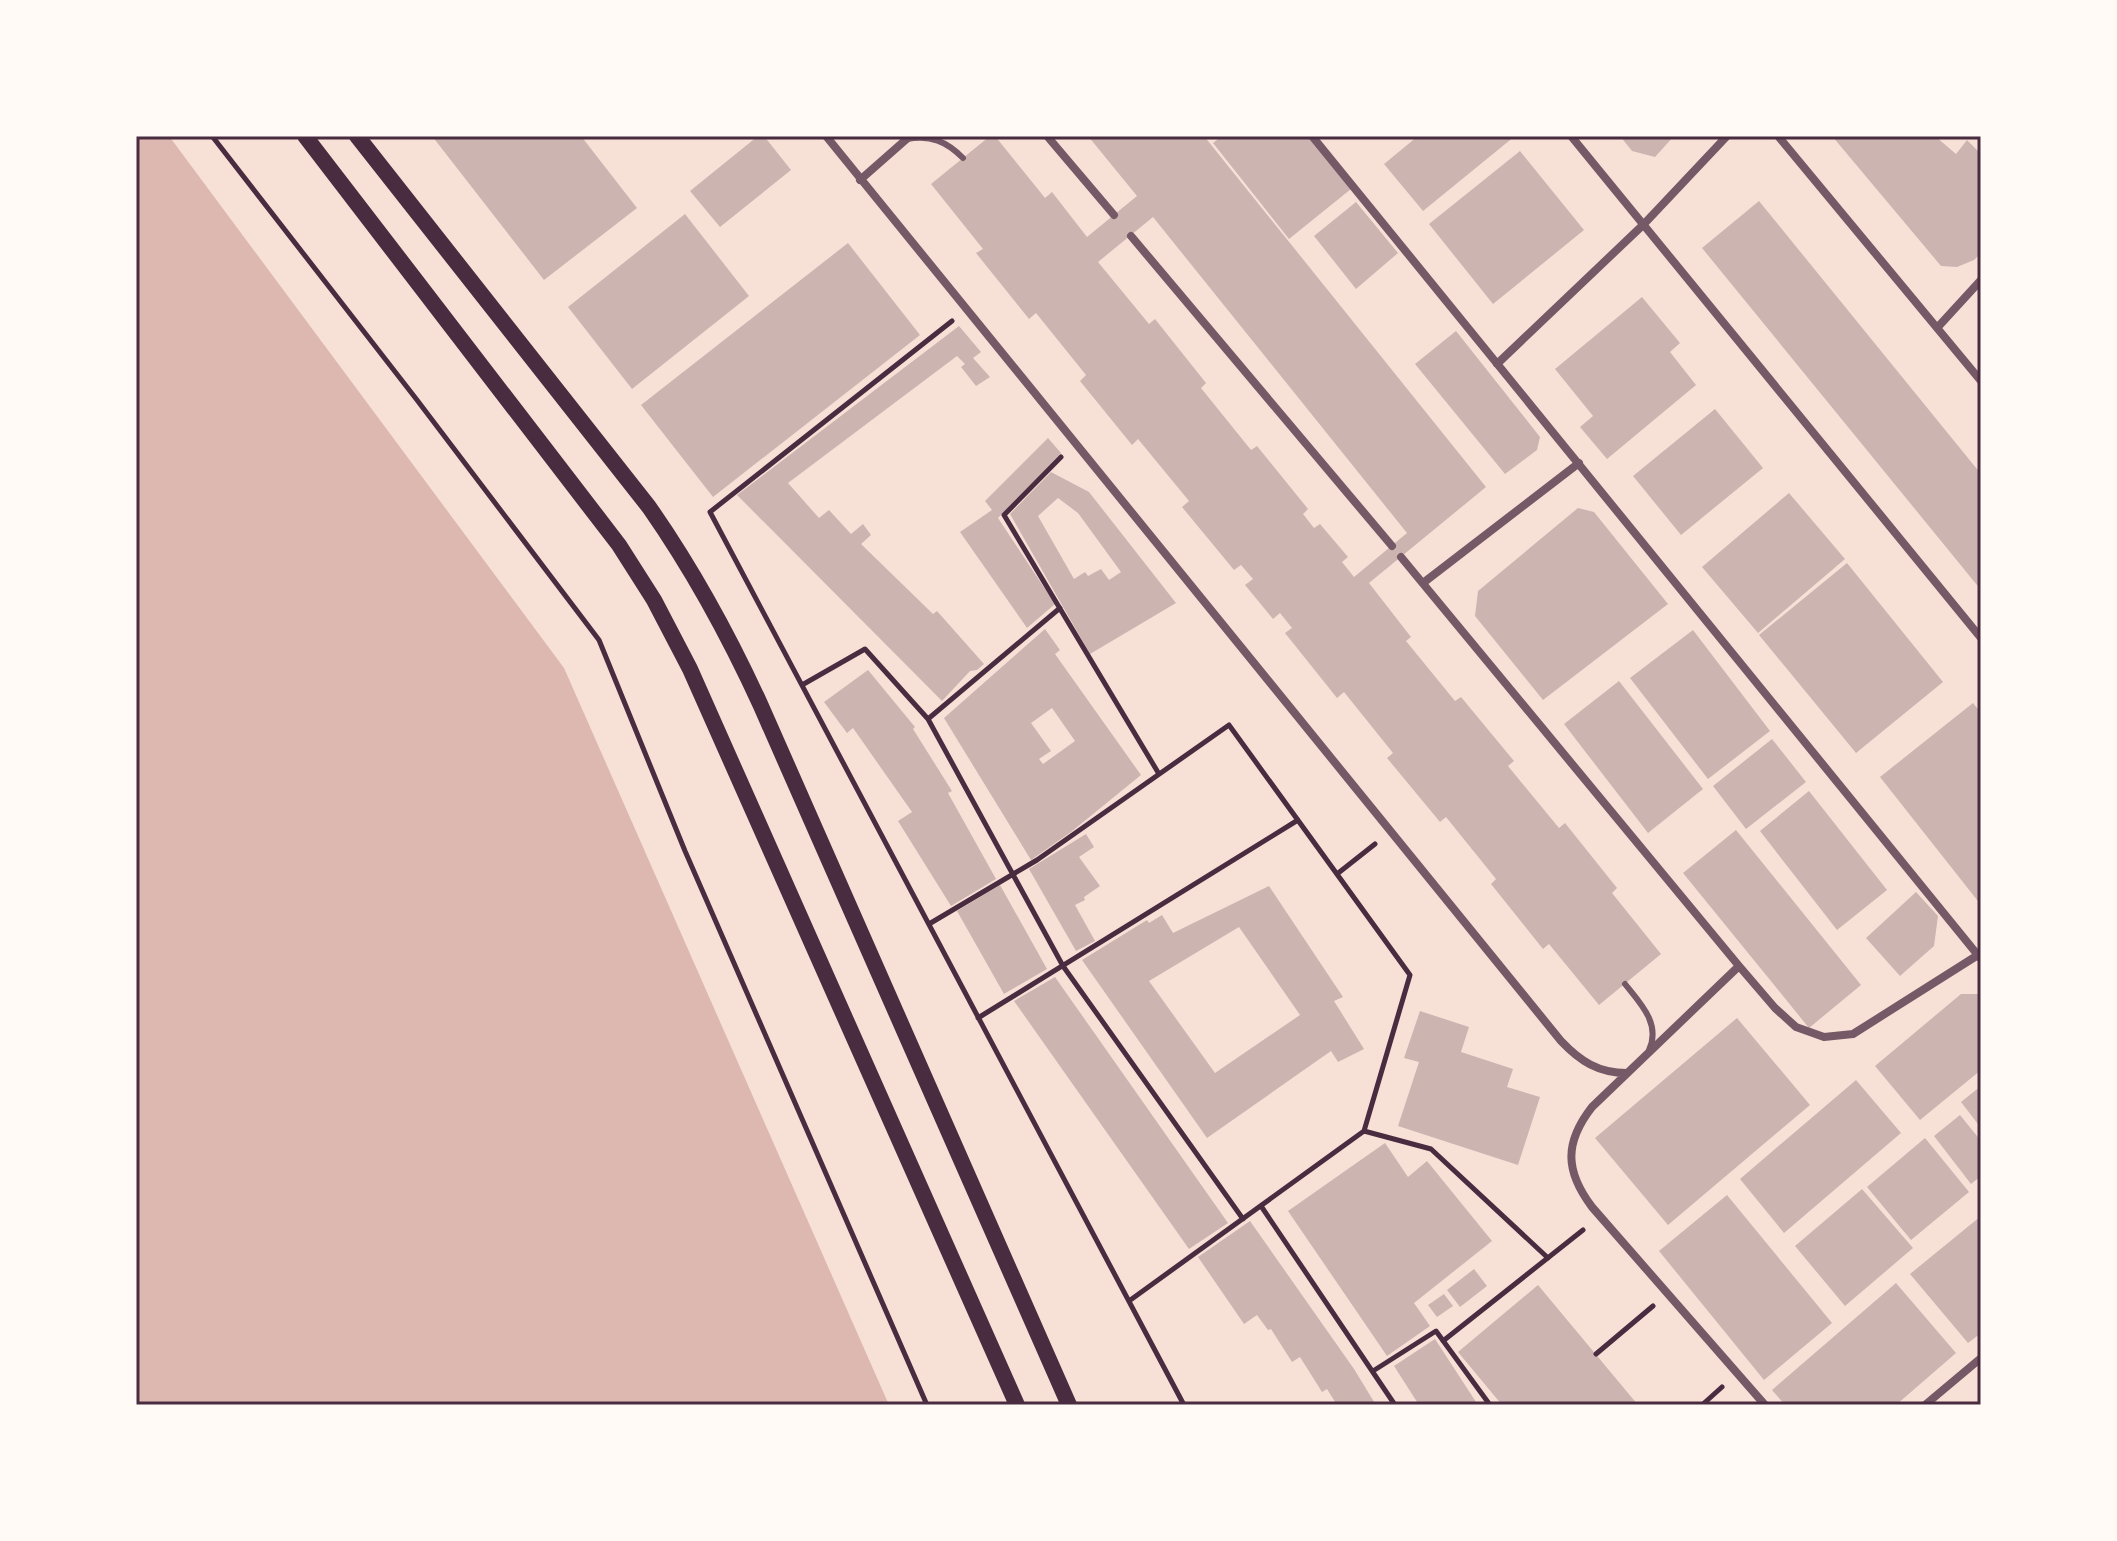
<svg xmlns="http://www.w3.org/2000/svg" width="2117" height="1541" font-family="'Alegreya Sans',sans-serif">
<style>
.water{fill:#dcb8b0}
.building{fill:#ccb4b1;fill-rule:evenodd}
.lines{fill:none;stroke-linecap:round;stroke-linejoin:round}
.path{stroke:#4a2c40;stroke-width:5}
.service{stroke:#755966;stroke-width:6}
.minor{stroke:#755966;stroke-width:8}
.secondary{stroke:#4a2c40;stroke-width:16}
.neatline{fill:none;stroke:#4a2c40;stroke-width:3}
</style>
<rect width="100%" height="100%" fill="#f7e1d7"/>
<!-- water -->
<path class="water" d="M136,136H169L564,668L889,1405H136Z"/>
<!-- building -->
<path class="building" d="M432,136H581L637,208L544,280Z
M758,136H764L791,170L720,227L690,191Z
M990,136H995L1045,198L1052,192L1087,237L1137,196L1088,136H1204L1486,487L1369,583L1411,637L1406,641L1455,701L1461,697L1514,761L1508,766L1559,828L1565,823L1617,888L1612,893L1661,954L1599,1005L1549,944L1543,949L1491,884L1496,879L1446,817L1440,822L1387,758L1393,753L1344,692L1337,698L1285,633L1292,628L1280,613L1273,619L1245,585L1253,579L1241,565L1234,570L1182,507L1189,501L1138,439L1132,445L1080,381L1086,375L1036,313L1029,319L976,253L983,249L931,184ZM1153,217L1407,533L1354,577L1342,562L1348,557L1320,524L1314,528L1303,514L1308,509L1257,446L1251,450L1201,388L1206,383L1155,319L1149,324L1098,262Z
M1222,136H1309L1351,189L1289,239L1213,143Z
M1418,136H1515L1423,211L1384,164Z
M1620,136H1674L1655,157L1632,151Z
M1832,136H1935L1956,154L1967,140L1981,154V253L1974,260L1957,267L1941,266Z
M1520,151L1584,230L1493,304L1429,224Z
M1759,201L1981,474V590L1702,248Z
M1356,202L1398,253L1356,289L1314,236Z
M685,214L749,296L632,389L568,307Z
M848,243L920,335L713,497L641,405Z
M1642,297L1680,343L1670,352L1696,385L1607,459L1580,427L1593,416L1555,369Z
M959,326L981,352L973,358L990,377L976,386L961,367L965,364L957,356L788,483L819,518L829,510L851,534L863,524L871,535L861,544L933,614L937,611L984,664L977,670L970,671L942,701L737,495Z
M1456,331L1540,437L1537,450L1505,474L1415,364Z
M1715,409L1763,468L1681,535L1633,476Z
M1048,438L1061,453L998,518L1055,604L1027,628L960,532L992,510L985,501Z
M1051,472L1089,492L1176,603L1090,654L1010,514ZM1058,498L1078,513L1121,572L1109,580L1101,569L1088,576L1085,572L1074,579L1038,516Z
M1789,493L1845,559L1758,633L1702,567Z
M1578,508L1594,512L1668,604L1543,700L1475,616L1478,591Z
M1847,563L1943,682L1856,753L1759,635Z
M1045,629L1060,650L1055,654L1141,775L1071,832L1031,860L944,718ZM1052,708L1075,741L1043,764L1039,759L1051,751L1031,723Z
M1693,630L1770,731L1708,779L1630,678Z
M868,670L915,727L913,729L952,791L948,793L996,879L951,906L898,821L912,812L853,728L847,733L824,702Z
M1619,681L1703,789L1648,833L1564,724Z
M1973,703L1981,713V905L1880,777Z
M1772,739L1806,782L1746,829L1713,786Z
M1809,791L1887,890L1837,930L1760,831Z
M1736,830L1861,985L1809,1028L1683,873Z
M1086,834L1094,847L1079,857L1100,886L1084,897L1085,900L1075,905L1095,941L1076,951L1029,869Z
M1000,885L1047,969L1004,994L957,911Z
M1269,886L1343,997L1334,1001L1364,1049L1338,1062L1331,1051L1207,1138L1082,960L1147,920L1149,923L1162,915L1173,933ZM1239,927L1300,1015L1215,1073L1149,981Z
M1916,892L1938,916L1934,946L1900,976L1866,938Z
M1055,977L1228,1223L1189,1249L1014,1001Z
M1961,994H1981V1070L1920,1120L1875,1066Z
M1420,1011L1469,1027L1461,1052L1513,1069L1507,1087L1540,1097L1518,1165L1398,1126L1419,1062L1404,1058Z
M1737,1018L1810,1105L1668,1225L1595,1138Z
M1856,1080L1901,1133L1784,1233L1740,1179Z
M1981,1086V1128L1961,1102Z
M1960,1115L1981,1141V1176L1971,1184L1934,1136Z
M1925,1138L1969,1192L1911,1240L1867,1187Z
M1385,1143L1408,1177L1427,1161L1492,1241L1414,1303L1430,1326L1387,1356L1288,1211Z
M1862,1189L1913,1248L1845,1306L1795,1246Z
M1727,1195L1832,1323L1764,1380L1659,1251Z
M1981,1216V1333L1968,1343L1910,1274Z
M1250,1221L1354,1369L1376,1405H1337L1327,1389L1322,1392L1300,1357L1292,1362L1271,1329L1268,1330L1257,1315L1244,1324L1198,1257Z
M1474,1269L1487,1286L1460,1307L1447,1290Z
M1896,1283L1956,1353L1896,1405H1785L1772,1390Z
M1538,1285L1638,1405H1502L1458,1352Z
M1444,1294L1453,1306L1437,1317L1428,1305Z
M1435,1339L1478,1405H1419L1394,1366Z"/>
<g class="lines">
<!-- path -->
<path class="path" d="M212,136L417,400L599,640L685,851L927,1405
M952,321L710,512L1184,1405
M1061,457L1004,515L1159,774
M802,685L865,649L928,719L1063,966L1243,1219
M928,719L1060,608
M1337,874L1375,844
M929,924L1037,860L1229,725L1410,975L1364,1131
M978,1018L1298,820
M1261,1206L1395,1405
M1129,1301L1364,1131L1431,1149L1548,1258
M1443,1341L1583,1230
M1596,1354L1653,1306
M1373,1371L1436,1331L1490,1405
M1702,1405L1722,1387"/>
<!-- service -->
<path class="service" d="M907,139C931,135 946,141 963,158
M1625,984C1641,1004 1661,1024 1649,1050"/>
<!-- minor -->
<path class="minor" d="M826,136L1561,1041C1580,1061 1598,1073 1627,1073
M1047,136L1114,215
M1312,136L1981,959
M1571,136L1981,638
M1778,136L1981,381
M860,180L910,136
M1131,236L1392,546
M1937,328L1981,280
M1497,364L1644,224L1727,136
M1401,557L1739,966L1775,1008L1796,1027L1824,1037L1853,1034L1978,955
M1423,583L1579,463
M1739,966L1592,1107C1564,1143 1565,1171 1592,1207L1765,1405
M1925,1405L1981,1358"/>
<!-- secondary -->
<path class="secondary" d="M305,136L619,545L654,600L690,669L1017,1405
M357,136L649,507C693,570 729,636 761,706L1069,1405"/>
</g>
<!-- border -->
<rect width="2117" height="1541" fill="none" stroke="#fffaf5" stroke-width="276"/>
<rect x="138" y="138" width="1841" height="1265" class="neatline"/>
</svg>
